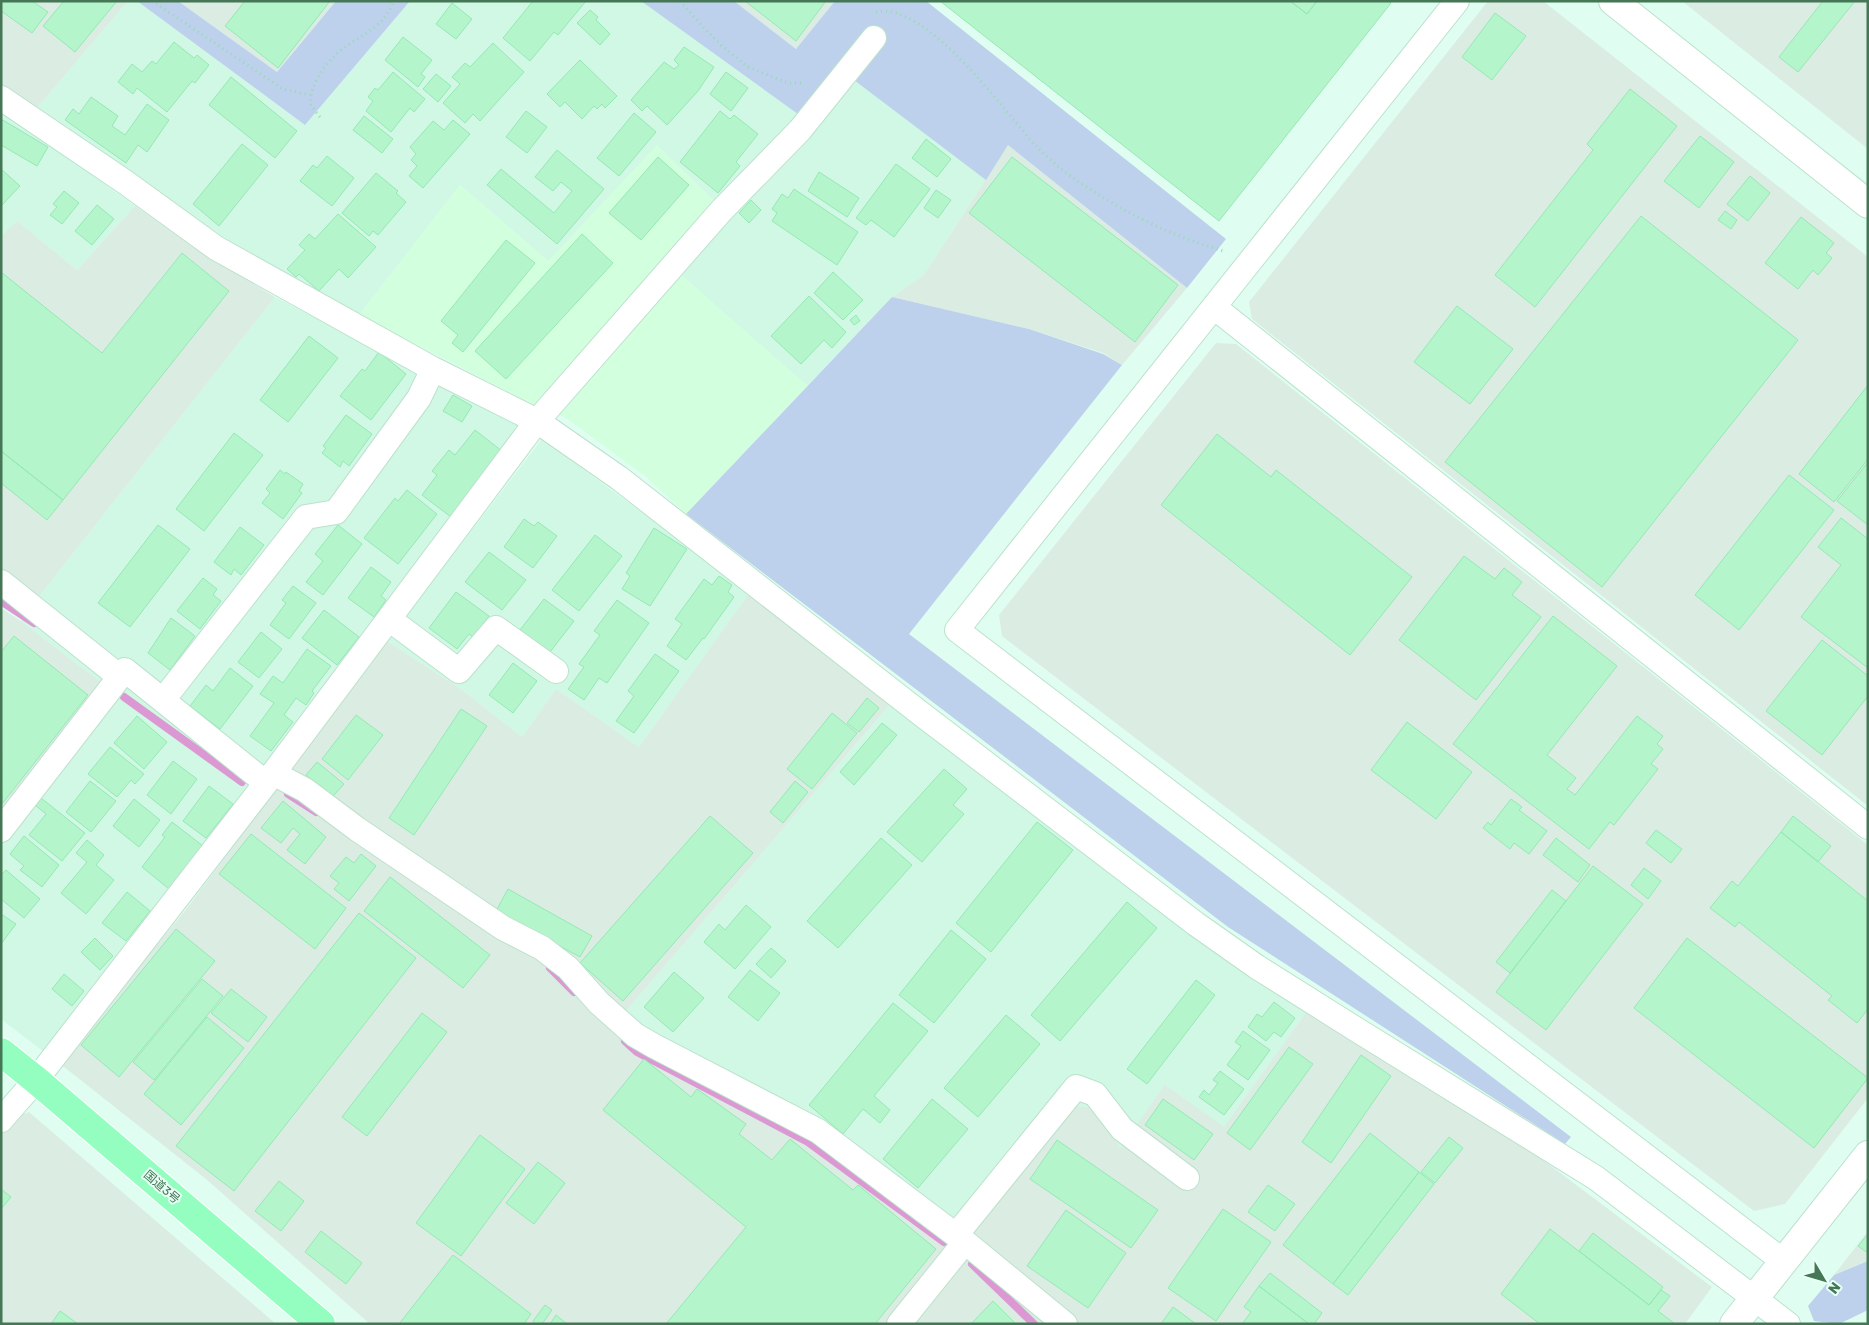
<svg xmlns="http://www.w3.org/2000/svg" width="1869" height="1325" font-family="Rubik,'Noto Sans JP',sans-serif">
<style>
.residential{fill:#d0f8e5}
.commercial{fill:#d2ffde}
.industrial{fill:#dbece3}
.green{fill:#bdd1ec}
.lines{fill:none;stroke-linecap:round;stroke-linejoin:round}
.stream{stroke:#db98d2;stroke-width:8}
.building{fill:#b5f5cc;stroke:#94e9b2}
.minor-casing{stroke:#bbe2cc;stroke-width:26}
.tertiary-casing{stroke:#bbe2cc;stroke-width:30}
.trunk-casing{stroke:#fff;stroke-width:30}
.path{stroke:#98dab0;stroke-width:3;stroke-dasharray:1 4;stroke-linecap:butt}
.minor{stroke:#fff;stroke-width:24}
.tertiary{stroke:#fff;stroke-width:28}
.trunk{stroke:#93febf;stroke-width:28}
.labels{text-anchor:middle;stroke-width:4;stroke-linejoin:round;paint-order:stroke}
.street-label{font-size:12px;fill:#457655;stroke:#e7fff5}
</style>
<rect width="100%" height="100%" fill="#dffef1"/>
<!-- residential -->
<path class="residential" d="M128,1H137L305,125L410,1H641L802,117L873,30L1013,137L924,275L892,297L808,385L805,384L679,273L548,261L460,185L359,315L231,242L37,108Z
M1,110L135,206L77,270L17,221L1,236Z
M275,297L516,422L521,436L44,1052L1,1019V815L102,683L21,621L37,599Z
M542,439L750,592L639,747L556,689L522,737L461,689L387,641Z
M892,702L1307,1011L1224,1128L1120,1148L1098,1109L1071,1105L976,1229L945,1242L806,1138L613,1026Z"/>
<!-- commercial -->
<path class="commercial" d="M657,145L719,205L679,273L805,384L808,385L686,514L645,476L566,418L520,398L359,315L460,185L548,261Z"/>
<!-- industrial -->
<path class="industrial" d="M1,1H128L37,108L1,84Z
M178,1H336L277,72Z
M734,1H835L796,49Z
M1488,1H1543L1868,257V806L1252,319L1249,302Z
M1682,1H1868V149L1697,13Z
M1008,145L1187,288L1122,365L1103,353L1029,329L892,297L924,275Z
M135,206L193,247L275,297L37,599L1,569V236L17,221L77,270Z
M1216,343L1236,344L1868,845V1098L1785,1204L1754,1211L1002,636L999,615Z
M750,592L892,702L613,1026L805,1138L945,1242L977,1229L1071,1105L1098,1109L1120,1148L1165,1085L1224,1127L1307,1011L1547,1163L1712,1287L1685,1324H370L206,1179L59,1063L184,912L387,641L461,689L522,737L556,689L639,747Z
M1,608L21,621L102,683L1,815Z
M29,1112L276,1324H1V1133L13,1118Z
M1868,1231V1261L1834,1275Z"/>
<!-- green -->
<path class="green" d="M137,1H178L277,72L336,1H410L305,125Z
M641,1H734L796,49L835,1H926L1226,239L1187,288L1008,145L986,180L850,77L802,117Z
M892,297L1029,329L1103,354L1122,365L909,634L1571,1137L1565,1144L1228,927L686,514Z
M1868,1261V1310L1839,1324L1814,1321L1808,1306L1834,1275Z"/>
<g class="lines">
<!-- stream -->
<path class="stream" d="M1,601L34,623
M124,697L242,782
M288,794L316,812
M550,968L574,992
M625,1041L637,1052L808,1142L944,1242
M972,1264L1034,1324"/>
</g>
<!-- building -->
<path class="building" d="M1,1H32L48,12L32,33L1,11Z
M64,1H117L75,52L43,26Z
M245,1H330L278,68L225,26Z
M533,1H586L558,35L554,32L530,61L503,38Z
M745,1H826L796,41Z
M940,1H1290L1307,14L1317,1H1389L1391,3L1219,221Z
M1290,1H1317L1307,14Z
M1823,1H1855L1798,72L1779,57Z
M452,3L472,19L456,39L436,24Z
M590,10L598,17L596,20L610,34L600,45L577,23Z
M1495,13L1526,36L1492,80L1462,57Z
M403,37L432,60L421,74L425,77L418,87L385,60Z
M174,42L194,58L197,55L209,65L195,83L192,81L167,112L137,88L133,94L118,82L132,64L142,72L152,61L156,64Z
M493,43L524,72L480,121L473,114L465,123L443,103L460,84L452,77L465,63L470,67Z
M684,47L714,67L698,91L667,125L647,106L642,111L631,100L664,62L674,69L679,65L674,60Z
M580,60L617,96L605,108L602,104L597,109L594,106L582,119L565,102L560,107L547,94Z
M393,72L425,99L414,112L410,108L391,132L366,111L373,101L368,97L375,88L378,90Z
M726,72L748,88L731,111L710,94Z
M436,74L451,86L438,102L423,89Z
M231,77L297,131L275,158L209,105Z
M1630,89L1677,126L1535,307L1495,275L1593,150L1587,144Z
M91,97L118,116L112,126L125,135L147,104L169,120L147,152L138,145L126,163L65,120L73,109L79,114Z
M526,111L547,127L527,153L506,137Z
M720,111L730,119L734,115L758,134L736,162L740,166L718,193L680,162Z
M634,113L656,132L619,176L597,158Z
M364,116L393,139L382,153L353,130Z
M1,119L48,147L37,166L1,145Z
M453,120L470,134L423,188L409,176L417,166L411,160L416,154L410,147L433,121L444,130Z
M1700,136L1734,162L1699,208L1664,181Z
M926,139L951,159L937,177L912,158Z
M242,144L268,165L219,226L193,204Z
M557,150L604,189L557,244L487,185L501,169L554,213L572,191L561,182L553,191L535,177Z
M327,156L354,178L332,206L300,181L313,165L317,168Z
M658,157L689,185L641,240L609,213Z
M1012,157L1178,285L1135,342L969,213Z
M896,164L930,189L894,237L871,220L866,225L856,218Z
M1,169L20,186L1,206Z
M819,172L859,198L847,217L808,191Z
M376,173L398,191L396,193L406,202L378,235L373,231L369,236L342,213Z
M1750,176L1770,193L1748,221L1727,204Z
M794,189L858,232L837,265L772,221L777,213L772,209L782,194L788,198Z
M936,190L951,200L938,218L924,208Z
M64,191L79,203L62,224L50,215L57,207L53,204Z
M751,200L761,210L749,223L739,213Z
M97,205L114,219L92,245L75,231Z
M1725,211L1737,220L1731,229L1718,220Z
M338,214L376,247L348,278L339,269L319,291L299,274L296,277L287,269L305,250L299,245L309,234L315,239Z
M1641,216L1798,340L1602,587L1445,462Z
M1801,217L1834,243L1826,253L1832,258L1818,275L1813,270L1798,289L1765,263Z
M582,234L613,263L506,379L475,351Z
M506,240L535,263L463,352L452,343L458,335L441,321Z
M182,253L229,291L63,500L1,451V272L102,353Z
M833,272L863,300L843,320L814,293Z
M809,296L846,332L832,348L824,340L801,364L771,336Z
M1457,306L1513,349L1470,404L1414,362Z
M856,315L860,321L854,325L850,320Z
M309,336L338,358L288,422L260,400Z
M379,352L406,374L371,420L340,396L362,369L365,371Z
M1868,385V459L1834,502L1799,474Z
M453,395L472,406L462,422L443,411Z
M346,415L372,434L349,466L343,461L340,467L322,453L326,448L323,446Z
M475,430L502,451L451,517L422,495L437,475L432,471L449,450L455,455Z
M234,433L263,455L204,531L176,509Z
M1217,434L1271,477L1276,470L1412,577L1350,655L1161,505Z
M1,451L63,500L47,520L1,483Z
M1868,462V525L1837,501Z
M280,470L285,474L286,472L303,484L299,491L302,493L283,519L262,503L270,493L266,489Z
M1789,475L1834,510L1739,630L1695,595Z
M407,490L437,514L398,564L364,538L395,498L398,501Z
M1841,518L1868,539V668L1801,617L1841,565L1818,547Z
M524,519L534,526L538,522L557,536L533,568L504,547Z
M158,525L190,549L130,627L98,603Z
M338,525L362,544L323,595L306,582L323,561L315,554Z
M240,527L264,545L241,575L234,569L231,575L214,562Z
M654,528L687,549L650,606L622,589L630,576L626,573Z
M595,535L622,556L579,611L552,590Z
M489,552L526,580L502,610L465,582Z
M1464,556L1495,579L1504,568L1522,582L1512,595L1541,617L1476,700L1399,640Z
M371,567L391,582L381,596L386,600L374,617L348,598Z
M719,576L732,585L728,592L734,597L704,639L703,638L686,660L667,646L682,624L675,619L704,579L712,585Z
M203,578L217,589L213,595L221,601L200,629L177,611Z
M293,586L316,603L289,639L270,625L286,603L282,600Z
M456,592L489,616L473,637L469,634L457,649L429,628Z
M544,599L574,621L550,652L520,630Z
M617,600L649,623L607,683L599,678L584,700L568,689L584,667L579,664L600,635L594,631Z
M324,610L359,637L337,665L302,638Z
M1553,616L1617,666L1547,755L1576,778L1567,789L1575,795L1637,716L1663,736L1657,744L1663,749L1651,764L1658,769L1614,825L1610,822L1589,849L1453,744Z
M171,618L195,636L170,670L148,653Z
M261,632L282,649L259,678L238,662Z
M14,636L88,695L2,804L1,652Z
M1822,640L1868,676V696L1822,755L1766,711Z
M307,649L331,666L312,691L314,693L306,705L296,698L284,715L293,722L271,751L250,736L274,703L260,694L273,676L283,683Z
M655,654L679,671L634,733L616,721L634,696L628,691Z
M513,663L537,681L513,713L489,695Z
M230,668L253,686L220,729L190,706L206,685L213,691Z
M867,698L879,708L859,732L847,723Z
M461,709L487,726L414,835L389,818Z
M832,713L857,733L812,789L787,769Z
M356,715L383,735L348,780L322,759Z
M137,716L167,742L144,769L114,743Z
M1407,722L1472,772L1436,819L1371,770Z
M882,723L897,735L854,785L840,772Z
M110,747L144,774L135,784L131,780L117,797L88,774Z
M173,761L197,779L171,814L147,795Z
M317,762L344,784L333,796L306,775Z
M944,769L967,789L953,805L964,814L922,862L887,832Z
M90,781L116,801L91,832L66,812Z
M795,781L808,792L783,823L770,812Z
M209,786L233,804L206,838L183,821Z
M41,798L85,833L62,861L29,835L46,814L35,805Z
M134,799L160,820L139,847L113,826Z
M1511,799L1522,807L1519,810L1547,831L1529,854L1514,843L1510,849L1483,828L1488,822L1491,825Z
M283,801L326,837L305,864L287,850L300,834L293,828L281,843L261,828Z
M710,816L753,853L623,1001L580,963Z
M1793,816L1831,846L1818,862L1781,832Z
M172,822L203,846L169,889L142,867L165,837L162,835Z
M1037,822L1073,850L991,952L956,923Z
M1656,830L1682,849L1671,863L1646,843Z
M1781,832L1868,901V1009L1857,1023L1828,1000L1832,996L1739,922L1735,927L1710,908L1732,881L1738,886Z
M251,834L346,908L315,949L219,874Z
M24,836L59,865L42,887L20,870L24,866L10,854Z
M881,838L912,865L838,948L807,921Z
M1556,838L1590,865L1578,882L1543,855Z
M87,840L104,855L96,865L114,880L86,914L61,893L87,862L76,853Z
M361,854L376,866L349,901L334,889L339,883L330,876L346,857L354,863Z
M1593,866L1643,904L1546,1030L1496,992Z
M1644,868L1661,881L1648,899L1631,885Z
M6,870L40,899L24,918L1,899V875Z
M390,877L490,955L463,988L364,911Z
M508,889L592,936L580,957L496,911Z
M1552,890L1566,901L1510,973L1496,962Z
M127,892L150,911L126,941L102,923Z
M1127,902L1157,928L1060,1041L1031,1015Z
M746,905L771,927L735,969L704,942L719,924L725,930Z
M359,913L416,958L234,1191L176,1146Z
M1,914L16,924L1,944Z
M176,929L215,961L119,1077L81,1045Z
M951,930L986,959L934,1023L899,995Z
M95,938L113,956L100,970L81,952Z
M1687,938L1868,1078L1814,1148L1634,1008Z
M771,948L786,961L771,978L756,964Z
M750,970L780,993L758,1021L728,997Z
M674,972L704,998L673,1032L644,1007Z
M64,974L84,991L72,1006L52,989Z
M202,979L223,996L154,1080L133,1062Z
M1196,980L1215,995L1147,1084L1127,1069Z
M231,989L267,1017L248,1042L211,1013Z
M1274,1002L1295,1018L1281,1037L1274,1032L1266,1041L1248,1027L1257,1014L1262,1017Z
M893,1003L928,1031L874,1096L890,1110L880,1123L863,1109L843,1134L809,1105Z
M422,1013L447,1032L367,1136L342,1117Z
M1006,1015L1040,1044L978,1117L944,1088Z
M207,1017L244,1048L181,1125L144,1094Z
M1243,1031L1270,1050L1248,1080L1227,1065L1241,1046L1235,1042Z
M1289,1047L1313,1064L1250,1150L1227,1133Z
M1361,1055L1391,1076L1331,1163L1302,1142Z
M644,1059L691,1097L697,1089L746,1124L739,1134L772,1160L790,1139L853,1190L858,1185L936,1249L875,1324H666L746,1227L603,1110Z
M1220,1071L1244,1089L1224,1115L1199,1097L1204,1090L1209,1095L1218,1083L1213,1080Z
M932,1099L968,1129L918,1188L883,1159Z
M1163,1099L1213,1134L1194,1160L1145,1125Z
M1370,1133L1419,1172L1333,1284L1283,1245Z
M480,1135L525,1169L461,1256L416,1223Z
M1449,1137L1463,1148L1435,1183L1421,1172Z
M1057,1140L1158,1210L1131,1248L1030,1179Z
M538,1162L565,1183L534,1224L506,1203Z
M1419,1172L1434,1184L1348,1295L1333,1284Z
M279,1181L304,1201L281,1231L255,1211Z
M1268,1185L1295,1204L1275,1231L1248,1212Z
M1,1189L11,1197L1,1209Z
M1223,1209L1271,1242L1216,1321L1168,1288Z
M1066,1210L1126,1253L1088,1308L1027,1266Z
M1550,1229L1649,1305L1661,1290L1670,1296L1658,1311L1675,1324H1540L1501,1294Z
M321,1231L362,1263L346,1284L305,1252Z
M1593,1233L1663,1287L1649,1305L1579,1251Z
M1868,1234V1253L1858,1246Z
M453,1255L531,1314L524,1324H399Z
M1270,1273L1322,1313L1314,1324H1309L1259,1286Z
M1259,1286L1309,1324H1242L1251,1312L1244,1307Z
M993,1301L1016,1324H971Z
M545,1305L552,1310L542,1324H536L533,1321Z
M1173,1307L1196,1324H1161Z
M60,1311L78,1324H51Z
M556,1315L567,1324H550Z"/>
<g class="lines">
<!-- minor casing -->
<g class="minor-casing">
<path id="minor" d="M1457,1L957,630L1783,1261
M1,98L125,182L216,248L433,369L537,421L619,478L920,713L1196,924L1257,967L1354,1028L1596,1178L1788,1324
M1214,307L1868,827
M1,582L120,677
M389,619L459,671L496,628L556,671
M163,700L306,517L336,512L419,398L433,369
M273,773L305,790L357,829L503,928L542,948L568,968L599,1003L635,1035L654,1046L818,1131L965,1242
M1,830L125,670L266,783
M1,1120L36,1080L266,783L537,421L721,211L800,130L874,38
M956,1235L1076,1087L1095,1094L1122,1129L1187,1178
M899,1324L965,1242L1065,1324"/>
</g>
<!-- tertiary casing -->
<g class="tertiary-casing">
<path id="tertiary" d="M1613,1L1868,204
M1734,1324L1868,1155"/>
</g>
<!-- trunk casing -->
<g class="trunk-casing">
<path id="trunk" d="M1,1052L36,1080L321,1324"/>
</g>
<!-- path -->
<path class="path" d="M152,1L283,89L310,95
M680,1L703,27L722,46L748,67L788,83H805
M876,12C926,0 1006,114 1037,147C1045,155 1055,164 1065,172C1095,194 1129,214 1163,229C1182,238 1203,244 1223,251
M320,117L310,104C311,81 328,58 348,45C367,32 386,24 394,1"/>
<!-- minor -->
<use href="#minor" class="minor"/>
<!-- tertiary -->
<use href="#tertiary" class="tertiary"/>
<!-- trunk -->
<use href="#trunk" class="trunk"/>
</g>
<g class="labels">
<!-- street labels -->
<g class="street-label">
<text transform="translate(162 1187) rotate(41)" y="4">国道3号</text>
</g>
</g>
<!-- border -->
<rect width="1869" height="1325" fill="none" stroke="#457655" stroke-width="5"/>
<!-- north arrow -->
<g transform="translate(1824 1280) rotate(128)" stroke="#e7fff5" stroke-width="4" paint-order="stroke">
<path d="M0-4L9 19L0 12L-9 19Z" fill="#457655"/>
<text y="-8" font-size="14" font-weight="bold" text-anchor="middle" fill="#457655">N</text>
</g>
</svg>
